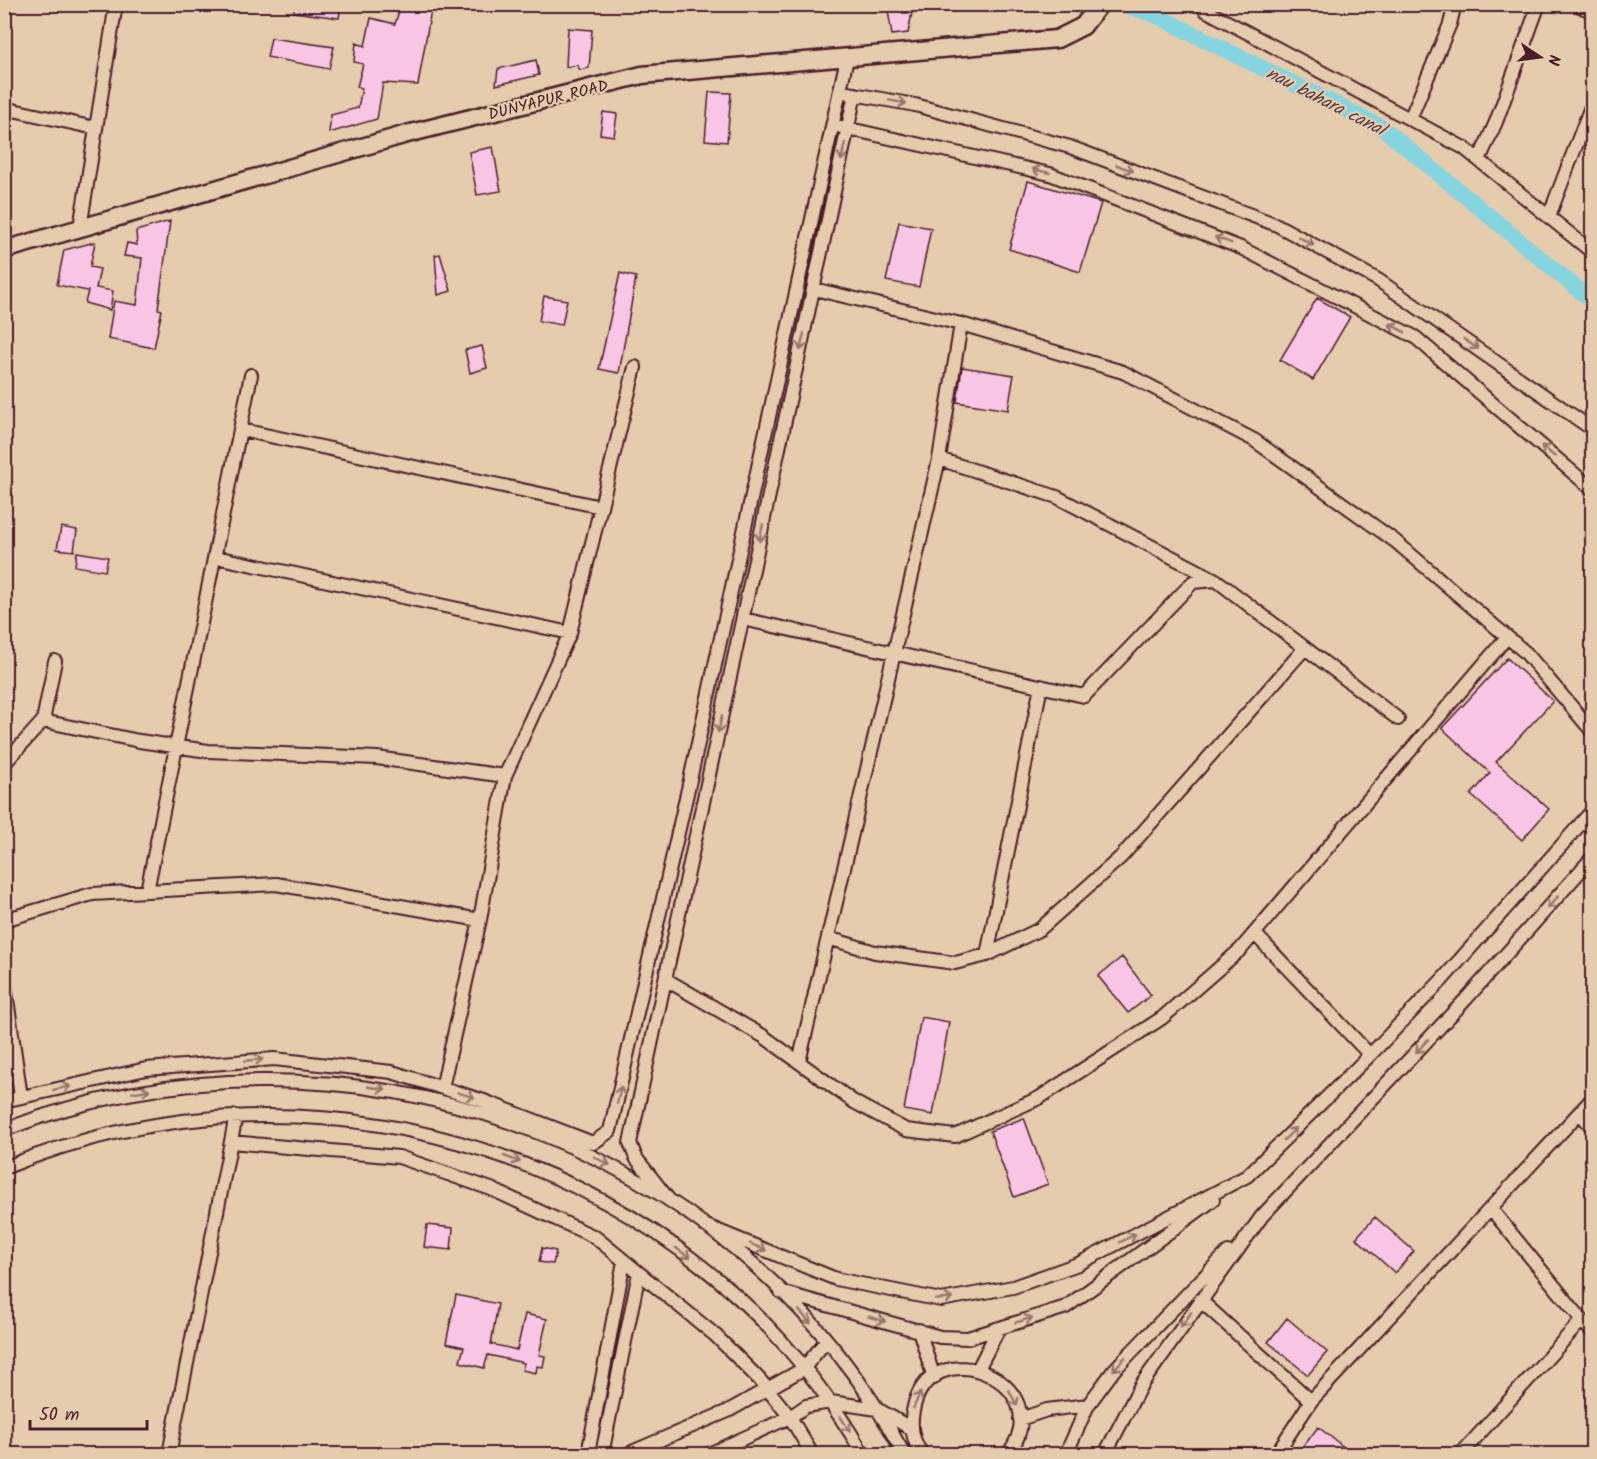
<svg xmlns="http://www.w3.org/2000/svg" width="1597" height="1459" font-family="Kalam,sans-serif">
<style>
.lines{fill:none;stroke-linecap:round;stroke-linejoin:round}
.canal{stroke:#85d5e0;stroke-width:16}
.building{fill:#f9c6e5;stroke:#4a1f2b;stroke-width:1.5}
.minor-casing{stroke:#4a1f2b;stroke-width:16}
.secondary-casing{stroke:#4a1f2b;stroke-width:21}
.primary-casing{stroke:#4a1f2b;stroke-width:24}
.minor{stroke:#e5ccad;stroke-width:12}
.secondary{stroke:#e5ccad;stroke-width:16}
.primary{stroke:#fcdcab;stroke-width:20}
.oneway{stroke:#98766c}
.labels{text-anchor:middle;stroke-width:4.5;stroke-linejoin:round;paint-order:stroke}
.street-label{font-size:16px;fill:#4a1f2b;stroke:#e5ccad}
.water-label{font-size:18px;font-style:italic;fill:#533a46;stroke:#e5ccad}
</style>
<rect width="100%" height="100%" fill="#e5ccad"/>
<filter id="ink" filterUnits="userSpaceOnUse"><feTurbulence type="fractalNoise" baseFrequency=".0167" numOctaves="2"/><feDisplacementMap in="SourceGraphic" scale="12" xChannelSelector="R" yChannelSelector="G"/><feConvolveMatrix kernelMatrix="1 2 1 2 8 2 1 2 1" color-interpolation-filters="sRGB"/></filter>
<g filter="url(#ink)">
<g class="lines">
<!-- canal -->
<path class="canal" d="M1122,4L1155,15L1383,128L1592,301"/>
</g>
<!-- building -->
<path class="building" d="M294,4L341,6L339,18L294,12Z
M401,4H432L418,85L383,83L377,119L329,133L331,115L358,108L362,88L357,87L363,64L354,62L356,43L365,46L371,18L395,24Z
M887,4H902L903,13H912L908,33L892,35Z
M568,28L592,30L589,68L580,70L577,65L566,67Z
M271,38L334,47L329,69L267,57Z
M536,60L539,75L496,85L498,69Z
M709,92L731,93L727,142L705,140Z
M603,112L617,114L614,136L600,134Z
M493,147L501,191L477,195L469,152Z
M1028,181L1101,203L1080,272L1009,249Z
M170,221L158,309L162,310L154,348L108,339L114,301L137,305L142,258L124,256L127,243L137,245L136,231Z
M899,222L931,228L919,287L886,281Z
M95,242L90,267L100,269L96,288L113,291L110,310L85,303L88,291L57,285L64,250Z
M440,254L451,291L438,295L435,255Z
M620,273L636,277L619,373L599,369Z
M544,296L567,300L562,325L539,321Z
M1317,298L1350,317L1313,380L1280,360Z
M482,346L487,368L470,373L465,350Z
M962,367L1014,375L1008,410L957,402Z
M61,527L77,530L74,551L57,549Z
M77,552L108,557L105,571L75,566Z
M1507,658L1553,701L1496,762L1549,809L1522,840L1471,795L1490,773L1442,728Z
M1122,957L1151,995L1128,1013L1098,976Z
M921,1017L949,1022L933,1115L904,1110Z
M1024,1118L1048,1184L1014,1197L990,1131Z
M1375,1217L1414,1251L1395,1273L1356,1238Z
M427,1225L453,1228L451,1250L424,1247Z
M542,1248L556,1251L553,1264L539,1262Z
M456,1295L498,1304L491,1344L517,1350L525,1314L547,1319L539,1355L545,1356L543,1367L537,1366L536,1373L522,1370L524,1363L488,1355L484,1368L460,1362L464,1347L446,1343Z
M1287,1318L1327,1352L1308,1375L1268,1342Z
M1318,1427L1354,1455H1312L1303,1447Z"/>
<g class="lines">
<!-- minor casing -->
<g class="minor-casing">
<path id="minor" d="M1074,4L1096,9
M1205,10L1464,148L1592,252
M848,93L915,105L1070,147L1277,225L1378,280L1592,429
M4,108L95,128
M1410,119L1450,24L1455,4
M841,127L1050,174L1241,248L1415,337L1592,489
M1479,160L1496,122L1539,4
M1549,216L1592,104
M80,228L116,4
M814,289L961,324
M242,430L601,507
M216,557L570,633
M1216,580L1057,497L939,459L961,324L1123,372L1254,440L1395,541L1526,653L1592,731
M743,619L1084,696L1193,582L1216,580L1398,719
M55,661L43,721L139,741L208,751L377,758L505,776
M4,764L43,721
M147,891L251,375
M4,920L92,894L276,884L480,920L442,1088
M480,920L505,776L570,633L635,367
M1255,934L1370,1055
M828,938L875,952L955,963L987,955L1041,686
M987,955L1040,929L1121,857L1305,648
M4,978L21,1097
M665,979L763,1036L854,1102L906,1130L955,1136L1039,1098L1162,1018L1241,949L1507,637
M799,1062L939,459
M4,1101L146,1069L274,1059L392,1072L484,1101L593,1143L610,1131L690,780L847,58
M1580,1113L1592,1127
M4,1130C339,1000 732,1136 904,1454
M231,1142L399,1157L491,1189L595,1237L715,1335L760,1380L790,1417L812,1454
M4,1168C317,1038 694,1158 863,1454
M669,1200L636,1158L630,1143L855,94
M1491,1209L1592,1332
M704,1225L836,1279L941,1300L1013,1287L1078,1264L1247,1176L1370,1055L1442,980L1592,811
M781,1292L940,1337L968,1338L1066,1307L1213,1200
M1200,1300L1311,1401L1276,1454
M919,1330L934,1378
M978,1369L999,1328
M1311,1401L1592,1099
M1020,1419L1047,1410L1088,1405
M169,1454L236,1116
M588,1454L624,1261
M602,1454L639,1273
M627,1454L728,1411L803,1369L826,1341
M709,1454L790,1417L806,1406L831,1402L877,1409L912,1429
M922,1454C913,1442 910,1426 913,1411C928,1326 1062,1382 1008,1454
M1066,1454L1088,1405L1114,1370L1228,1252
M1105,1454L1141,1385L1262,1216L1466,999L1592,858
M1461,1454L1582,1320"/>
</g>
<!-- secondary casing -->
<g class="secondary-casing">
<path id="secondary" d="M4,250L407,134L642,75L1057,39L1083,26L1100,4"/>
</g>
<!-- primary casing -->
<g class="primary-casing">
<path id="primary" d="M1585,4L1592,7"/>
</g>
<!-- minor -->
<use href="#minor" class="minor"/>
<!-- secondary -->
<use href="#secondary" class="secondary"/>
<!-- primary -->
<use href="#primary" class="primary"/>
</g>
<!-- one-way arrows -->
<defs><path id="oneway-shaft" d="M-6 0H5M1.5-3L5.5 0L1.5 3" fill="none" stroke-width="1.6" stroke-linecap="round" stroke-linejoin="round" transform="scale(1.5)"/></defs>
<g class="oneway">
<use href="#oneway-shaft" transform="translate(898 102) rotate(10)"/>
<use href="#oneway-shaft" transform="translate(843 152) rotate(102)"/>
<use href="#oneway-shaft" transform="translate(1125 168) rotate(21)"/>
<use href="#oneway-shaft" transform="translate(1041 171) rotate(-167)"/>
<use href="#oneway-shaft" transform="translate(1223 240) rotate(-159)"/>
<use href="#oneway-shaft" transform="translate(1306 241) rotate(29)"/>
<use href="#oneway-shaft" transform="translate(1397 328) rotate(-153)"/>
<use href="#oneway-shaft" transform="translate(802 342) rotate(102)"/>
<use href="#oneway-shaft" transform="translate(1471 344) rotate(34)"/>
<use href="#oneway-shaft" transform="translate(1548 451) rotate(-140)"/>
<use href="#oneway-shaft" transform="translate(761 533) rotate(102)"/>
<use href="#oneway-shaft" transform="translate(720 724) rotate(102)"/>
<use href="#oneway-shaft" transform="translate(1553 902) rotate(132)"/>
<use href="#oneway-shaft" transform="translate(1422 1046) rotate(133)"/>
<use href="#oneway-shaft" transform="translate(254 1060) rotate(-5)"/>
<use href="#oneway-shaft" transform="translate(62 1088) rotate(-13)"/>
<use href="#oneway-shaft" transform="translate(377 1088) rotate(8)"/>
<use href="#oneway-shaft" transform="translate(141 1091) rotate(-10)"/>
<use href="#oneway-shaft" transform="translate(466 1095) rotate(17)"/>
<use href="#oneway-shaft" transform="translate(619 1095) rotate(-77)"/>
<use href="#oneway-shaft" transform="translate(1290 1134) rotate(-44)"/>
<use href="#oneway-shaft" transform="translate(512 1159) rotate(21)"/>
<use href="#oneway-shaft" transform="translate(602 1161) rotate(28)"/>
<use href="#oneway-shaft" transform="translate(1128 1238) rotate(-28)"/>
<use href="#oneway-shaft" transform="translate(758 1247) rotate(23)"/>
<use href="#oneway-shaft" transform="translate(683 1253) rotate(36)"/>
<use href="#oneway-shaft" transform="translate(944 1299) rotate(-4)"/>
<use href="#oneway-shaft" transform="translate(805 1317) rotate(48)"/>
<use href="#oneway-shaft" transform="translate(877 1319) rotate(16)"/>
<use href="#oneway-shaft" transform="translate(1024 1320) rotate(-17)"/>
<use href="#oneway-shaft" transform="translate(1186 1320) rotate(124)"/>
<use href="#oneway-shaft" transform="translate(1119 1364) rotate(133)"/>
<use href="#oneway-shaft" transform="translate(1013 1398) rotate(63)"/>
<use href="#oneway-shaft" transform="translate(917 1400) rotate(-66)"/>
<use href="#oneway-shaft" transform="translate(845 1424) rotate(58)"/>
</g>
</g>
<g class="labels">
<!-- street labels -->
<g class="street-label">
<text transform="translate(548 99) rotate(-14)" y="6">DUNYAPUR ROAD</text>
</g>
<!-- water labels -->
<g class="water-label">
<text transform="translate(1326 101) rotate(27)" y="6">nau bahara canal</text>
</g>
</g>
<!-- margin -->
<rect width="1597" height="1459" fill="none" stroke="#e5ccad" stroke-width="24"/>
<rect x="12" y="12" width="1573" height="1435" fill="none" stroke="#4a1f2b" stroke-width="2" filter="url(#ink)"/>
<!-- north arrow -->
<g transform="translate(1540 57) rotate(103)" stroke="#e5ccad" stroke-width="4.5" paint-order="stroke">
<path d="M0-4.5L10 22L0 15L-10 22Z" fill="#4a1f2b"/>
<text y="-9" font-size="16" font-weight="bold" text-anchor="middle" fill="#4a1f2b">N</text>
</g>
<!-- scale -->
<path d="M30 1420v9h117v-9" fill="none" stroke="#4a1f2b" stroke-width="3"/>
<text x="39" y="1420" font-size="18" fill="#4a1f2b" stroke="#e5ccad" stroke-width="4.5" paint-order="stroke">50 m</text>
</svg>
